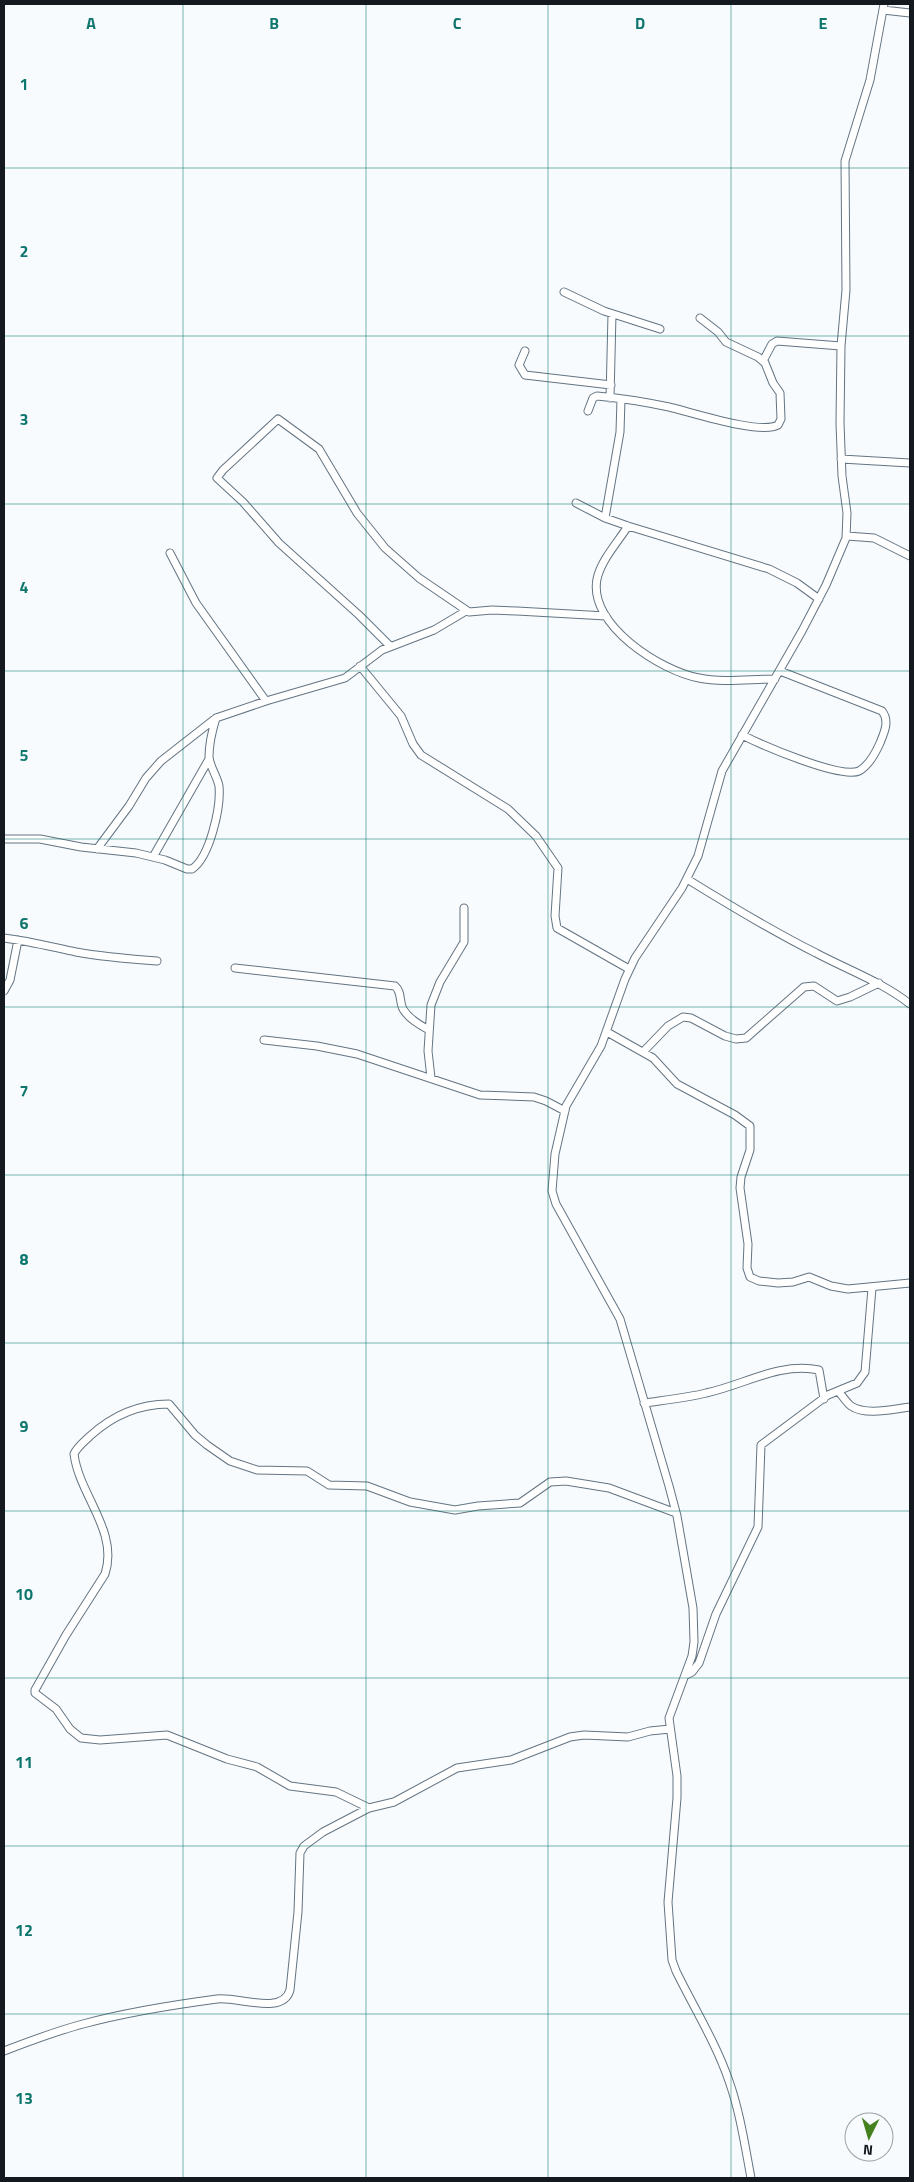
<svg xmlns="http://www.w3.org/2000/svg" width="914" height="2182" font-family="'Titillium Web',sans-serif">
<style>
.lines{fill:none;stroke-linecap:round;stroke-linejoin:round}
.street-casing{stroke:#647482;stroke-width:9}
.street{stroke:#fff;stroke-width:7}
.grid{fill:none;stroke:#0f766e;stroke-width:1;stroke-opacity:0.55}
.grid-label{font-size:16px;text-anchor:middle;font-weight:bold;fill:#0f766e;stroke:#f7fbfe;stroke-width:4.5;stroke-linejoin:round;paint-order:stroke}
</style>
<rect width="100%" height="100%" fill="#f7fbfe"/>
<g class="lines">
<!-- street casing -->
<g class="street-casing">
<path id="street" d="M883,10L910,13
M564,292L604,311L660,329
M525,351L519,365L525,375L611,385
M763,361L772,344L777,341L841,346
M610,398L612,314
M588,411L593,398L597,396C621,398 645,402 669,407C691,412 760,435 778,425L781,419L780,393L773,383L765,363L758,357L726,342L718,332L700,318
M841,459L910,463
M576,503L605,518L628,526L769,569L797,583L819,599
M605,518L620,432L621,399
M628,526C618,542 601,560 597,579C588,625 661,671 699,678C723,683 750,679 775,679
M847,536L874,538L910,556
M170,553L196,603L266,701
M390,646L359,615L279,543L243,502L217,478L223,470L278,419L319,449L357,513L385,548L419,578L469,612L492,610L517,611L606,616
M360,666L401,716L413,744L421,755L508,809L536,836L558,868L555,916L557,928L629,969
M742,735C762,745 840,779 859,771C868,766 876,752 880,743C884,733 890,721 882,711L780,671
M4,839H40L81,847L136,853L165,860L187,869H192C210,857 221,807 219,786C217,776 210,767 209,757C209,743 212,731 216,718
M97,849L129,806L146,778L161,761L216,718L266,701L345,678L382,650L434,630L466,611
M153,857L209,759
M687,879C729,905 772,931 816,953C848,970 882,982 910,1004
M4,938C29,941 52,947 76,952C103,957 130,959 157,961
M235,968L395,986C402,992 399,1001 403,1009C409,1019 420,1025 429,1030
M4,991L10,980L18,940
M607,1032L653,1058L677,1084L735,1115L750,1126V1150L741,1177L740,1188L748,1244L747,1268L750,1277L759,1281L778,1283L793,1282L809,1277L831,1286L848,1289L910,1283
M264,1040L317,1046L357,1054L480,1095L534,1097L546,1101L565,1111
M643,1052L668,1026L683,1017L691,1018L725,1036L736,1039L746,1038L804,987L814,986L837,1001L850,997L879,983
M431,1078L428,1051L431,1005L440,982L464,942V908
M838,1391C842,1395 846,1402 851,1406C866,1416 893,1409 910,1407
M644,1403C665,1400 686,1398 706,1393C744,1385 779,1362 819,1370L824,1399
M686,1675L692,1672L699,1663L716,1614L758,1527L761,1445L828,1395L857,1383L865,1372L872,1288
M369,1808L336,1792L290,1786L257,1767L227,1759L167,1735L100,1740L81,1738L70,1729L56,1709L35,1693V1690L66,1635L105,1574C119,1531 79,1495 74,1454C77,1447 84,1442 90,1436C112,1416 138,1404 169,1404L195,1435L207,1445L230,1461L257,1470L307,1471L329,1485L367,1486L410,1502L455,1510L478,1506L520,1503L550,1482L566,1481L609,1488L676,1513
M4,2051C30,2041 56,2031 83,2024C127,2012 172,2005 217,1999C237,1996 283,2016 290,1990L298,1912L300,1853L304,1846L323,1832L369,1808L394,1802L457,1768L511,1760L570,1737L584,1735L628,1737L650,1731L670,1729
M751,2178C745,2146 740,2112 729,2081C716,2043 694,2008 676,1971L672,1960L668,1902L677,1798V1776L669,1718L692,1656L694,1642L693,1608L677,1516L669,1486L620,1319L556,1204L552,1191L555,1154L566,1106L601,1046L625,979L635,958L682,888L698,856L722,771L802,631L826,585L846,538L847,513L842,476L840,423L841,346L846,290L845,161L870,80L884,4"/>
</g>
<!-- street -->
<use href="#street" class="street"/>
</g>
<!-- grid -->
<path class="grid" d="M183,4V2178M366,4V2178M548,4V2178M731,4V2178M4,168H910M4,336H910M4,504H910M4,671H910M4,839H910M4,1007H910M4,1175H910M4,1343H910M4,1511H910M4,1678H910M4,1846H910M4,2014H910"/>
<g class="grid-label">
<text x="91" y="29">A</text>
<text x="274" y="29">B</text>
<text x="457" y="29">C</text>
<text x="640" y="29">D</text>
<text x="823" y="29">E</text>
<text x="24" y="90">1</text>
<text x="24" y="257">2</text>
<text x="24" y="425">3</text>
<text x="24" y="593">4</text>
<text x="24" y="761">5</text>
<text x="24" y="929">6</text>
<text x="24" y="1097">7</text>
<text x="24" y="1265">8</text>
<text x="24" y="1432">9</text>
<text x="24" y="1600">10</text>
<text x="24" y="1768">11</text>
<text x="24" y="1936">12</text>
<text x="24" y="2104">13</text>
</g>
<!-- border -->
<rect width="914" height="2182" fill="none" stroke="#13191f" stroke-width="10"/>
<!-- north arrow -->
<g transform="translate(869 2137) rotate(185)"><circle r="24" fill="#f7fbfe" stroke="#9ca1a5"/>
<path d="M0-4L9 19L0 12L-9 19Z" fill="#44811f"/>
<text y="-8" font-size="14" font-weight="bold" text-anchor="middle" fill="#13191f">N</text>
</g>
</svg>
